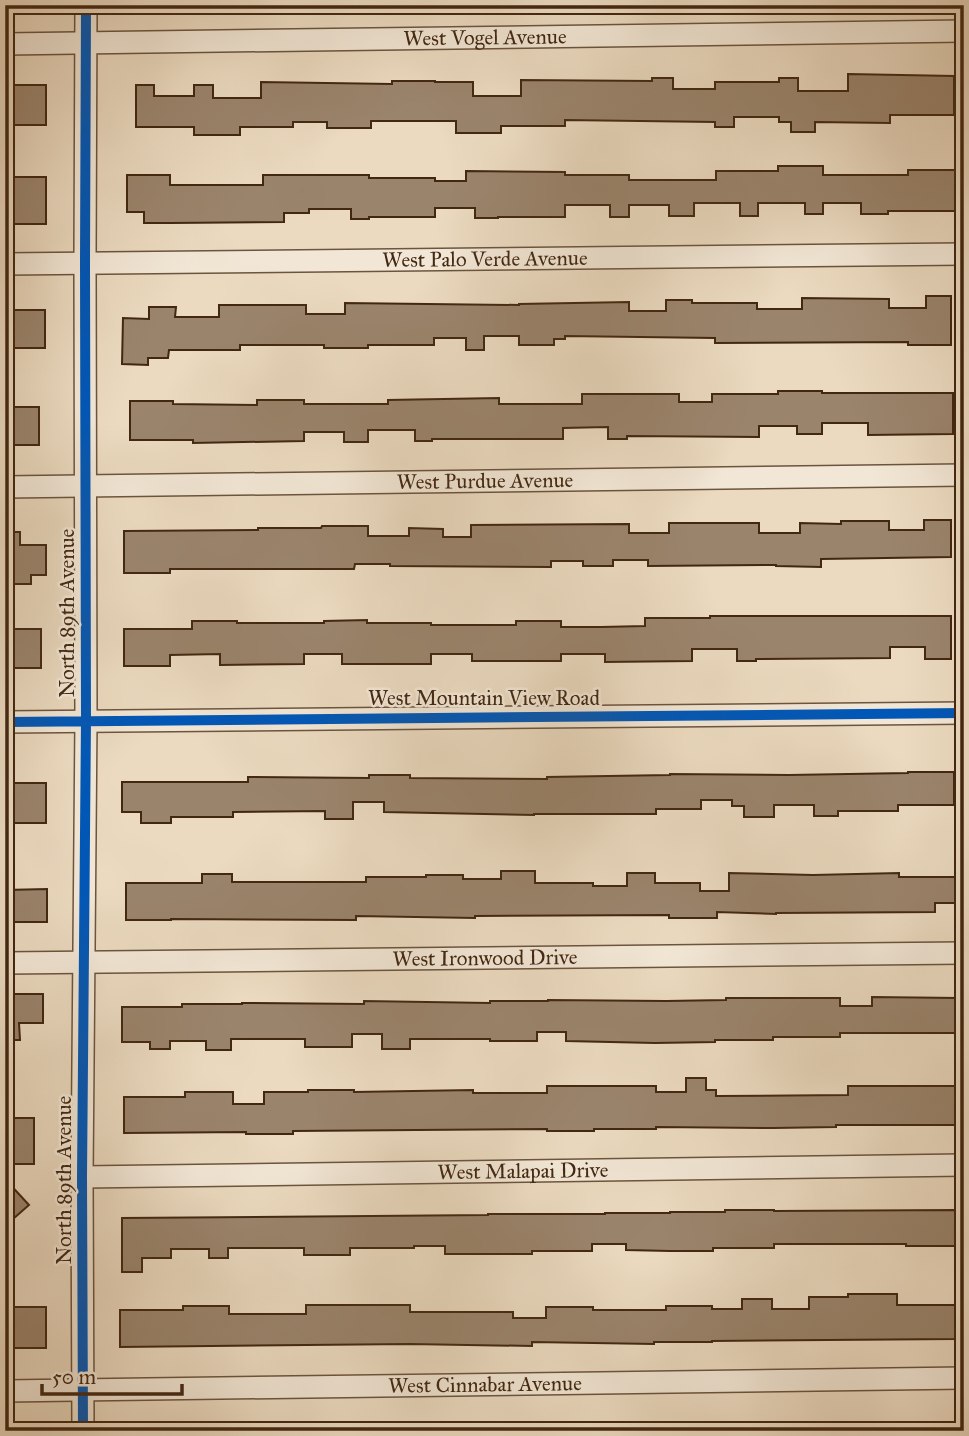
<svg xmlns="http://www.w3.org/2000/svg" width="969" height="1436" font-family="'IM FELL Great Primer',serif">
<style>
.building{fill:#9a846c;stroke:#422712;stroke-width:2}
.lines{fill:none;stroke-linecap:round;stroke-linejoin:round}
.minor-casing{stroke:#6c543e;stroke-width:24}
.minor{stroke:#f2e7d6;stroke-width:21}
.cycleway-casing{stroke:#f2e7d6;stroke-width:15}
.cycleway{stroke:#0057b8;stroke-width:10}
.labels{text-anchor:middle;stroke-width:5;stroke-linejoin:round;paint-order:stroke}
.street-label{font-size:21px;fill:#422712;stroke:#f2e7d6}
</style>
<rect width="100%" height="100%" fill="#ebdac0"/>
<filter id="stains"><feTurbulence type="fractalNoise" baseFrequency=".00286" numOctaves="4"/><feColorMatrix values="0 0 0 0 .2 0 0 0 0 .09 0 0 0 0 .02 0 0 0 .5 -.17"/></filter>
<radialGradient id="worn" r=".72"><stop offset=".6" stop-color="#630" stop-opacity="0"/><stop offset="1" stop-color="#630" stop-opacity=".3"/></radialGradient>
<!-- building -->
<path class="building" d="M848,74L954,76V115H890V123L815,122V132H791V122H779V117H734V127H715V122L565,120V126H501V133H456V121H371V128H327V122H293V127H240V135H194V127H136V85H154V96H194V85H213V98H261V82L392,84V81H435V82H473V96H521V80L652,81V78H673V89H715V82H779V78H798V91H848Z
M5,85H46V125H5Z
M778,166H823V175H908V170H956V211H888V214H861V203H823V214H805V203H758V216H740V203H694V216H669V205H629V217H610V205H565V217H498V218H475V208H435V217H369V219H351V209H309V213H284V222L170,223H144V212H127V175H170V185H263V175H369V178H435V181H466V171L565,172V175H629V180H716V171H778Z
M5,177H46V224H5Z
M926,296H951V345H908V342L715,343V338L565,336V339H554V345H519V336H484V350H466V338H434V345H368V348H324V345H240V350H169L168,358H148V365L122,364L123,318L149,319V307H176L175,317H219V305H306V314H345V303L519,305V304L629,302V311H666V300H692V303H757V309H802V298L889,299V308H926Z
M5,310H45V348H5Z
M778,391H822V393H953V434L868,435V423H822V434H797V426H759V437L627,436V439H608V427L563,428V439H432V441H415V430H368V442H344V432H304V441L193,443V440H130V401H173V404L257,405V400H304V404H388V400L499,398V404H582V394H679V402H712V394H778Z
M5,407H39V445H5Z
M924,520H951V557L821,559V567L776,566V565L648,566V560H613V566H583V561H551V567L390,566V564H355L354,569H170V573H124V531L258,530V528H321L322,526H368V536H409V528L443,529V537H471V525L629,524V533H669V523H759V533H800V523L841,524V521H889V530H924Z
M5,532H20V545H46V575H31V584H5Z
M710,616H951V659H925V647H890V658L756,659V661H737V649H692V661L605,662V654H561V661H472V654H431V664H342V654H304V664L220,665V654L170,655V666H124V629H192V621H237V623H324V621L367,620V623H431V625H516V621H561V627H601L645,626V618H710Z
M5,629H41V668H5Z
M908,772H954V805H898V811H838V816H814V805H774V817H744V806H732V800H701V809H656V814H534V815L384,812V802H353V819H325V811L233,812V817H171V823H141V812H122V782H248V777L369,778V775H410V778L547,779V777L670,775V774L789,775L908,773Z
M5,783H46V823H5Z
M501,871H535V883H593V886H627V873H655V883H700V891H729V873L813,875L899,873V877H962V903H935V912L776,913V914L717,912V918H669V915L475,916V918L356,916V920L171,919V920H126V883H202V874H232V882H366V877H426V875H463V879H501Z
M47,889V922H5V890Z
M5,994H43V1023H19L20,1040H5Z
M872,997L959,998V1033H840V1037H773V1040H715V1042L655,1043L566,1041V1032H537V1041H490V1039H410V1049H382V1034H352V1047H305V1039H231V1050H206V1041H170V1049H150V1042H122V1007H182V1004H242V1003L364,1004V1001L490,1003V1001H548V1000L666,1001L726,1000V998H840V1006H872Z
M686,1078H706V1090H716V1096L848,1095V1086H955V1125H836V1127L774,1128L656,1127V1129H594V1131H547V1129L293,1131V1134H246V1132L124,1133V1097H185V1092H233V1104H264V1092H308V1090H354V1092L473,1090V1093H547V1086H656V1092H686Z
M5,1118H34V1164H5Z
M5,1179L29,1205L5,1226Z
M725,1210H774V1211L956,1210V1246H906V1244H774V1248H713V1251H670L626,1250V1244H592V1251H532V1254H445V1246H414V1248H350V1255H304V1248H228V1258H209V1249H171V1258H142V1272H122V1218L488,1215V1214H605V1213H670V1212H725Z
M848,1294H897V1305H955V1339L712,1341V1342H654V1344L532,1342V1346L410,1344L120,1347V1310H183V1306H229V1314H306V1305H410V1312H513V1318H546V1307H593V1310H666V1306H712V1309H742V1299H772V1309H809V1297H848Z
M10,1307H46V1348H5V1311H10Z"/>
<g class="lines">
<!-- minor casing -->
<g class="minor-casing">
<g id="minor">
<path id="s1" d="M5,44L964,31"/>
<path id="s2" d="M5,264L964,254"/>
<path id="s3" d="M5,487L964,475"/>
<path d="M5,722L964,713"/>
<path id="s4" d="M5,963L964,953"/>
<path id="s5" d="M82,1177L964,1165"/>
<path id="s6" d="M5,1391L964,1378"/>
<path d="M83,1431L82,1177L86,720L85,263L86,5"/>
</g>
</g>
<!-- minor -->
<use href="#minor" class="minor"/>
<!-- cycleway casing -->
<g class="cycleway-casing">
<path id="cycleway" d="M5,722L964,713
M83,1431L82,1177L86,720L85,263L86,5"/>
</g>
<!-- cycleway -->
<use href="#cycleway" class="cycleway"/>
</g>
<g class="labels">
<!-- street labels -->
<g class="street-label">
<text dy="7" stroke="none"><textPath href="#s1" startOffset="480">West Vogel Avenue</textPath></text>
<text dy="7" stroke="none"><textPath href="#s2" startOffset="480">West Palo Verde Avenue</textPath></text>
<text dy="7" stroke="none"><textPath href="#s3" startOffset="480">West Purdue Avenue</textPath></text>
<text transform="translate(67 613) rotate(-90)" y="7">North 89th Avenue</text>
<text x="484" y="705">West Mountain View Road</text>
<text dy="7" stroke="none"><textPath href="#s4" startOffset="480">West Ironwood Drive</textPath></text>
<text dy="7" stroke="none"><textPath href="#s5" startOffset="441">West Malapai Drive</textPath></text>
<text transform="translate(64 1180) rotate(-90)" y="7">North 89th Avenue</text>
<text dy="7" stroke="none"><textPath href="#s6" startOffset="480">West Cinnabar Avenue</textPath></text>
</g>
</g>
<!-- margin -->
<rect width="969" height="1436" fill="none" stroke="#ebdac0" stroke-width="28"/>
<rect x="7" y="7" width="955" height="1422" fill="none" stroke="#422712" stroke-width="3.5"/>
<rect x="14" y="14" width="941" height="1408" fill="none" stroke="#422712" stroke-width="2"/>
<!-- scale -->
<path d="M42 1384v10h140v-10" fill="none" stroke="#422712" stroke-width="3.5"/>
<text x="52" y="1384" font-size="21" fill="#422712" stroke="#f2e7d6" stroke-width="5" paint-order="stroke">50 m</text>
<rect width="100%" height="100%" filter="url(#stains)"/>
<rect width="100%" height="100%" fill="url(#worn)"/>
</svg>
